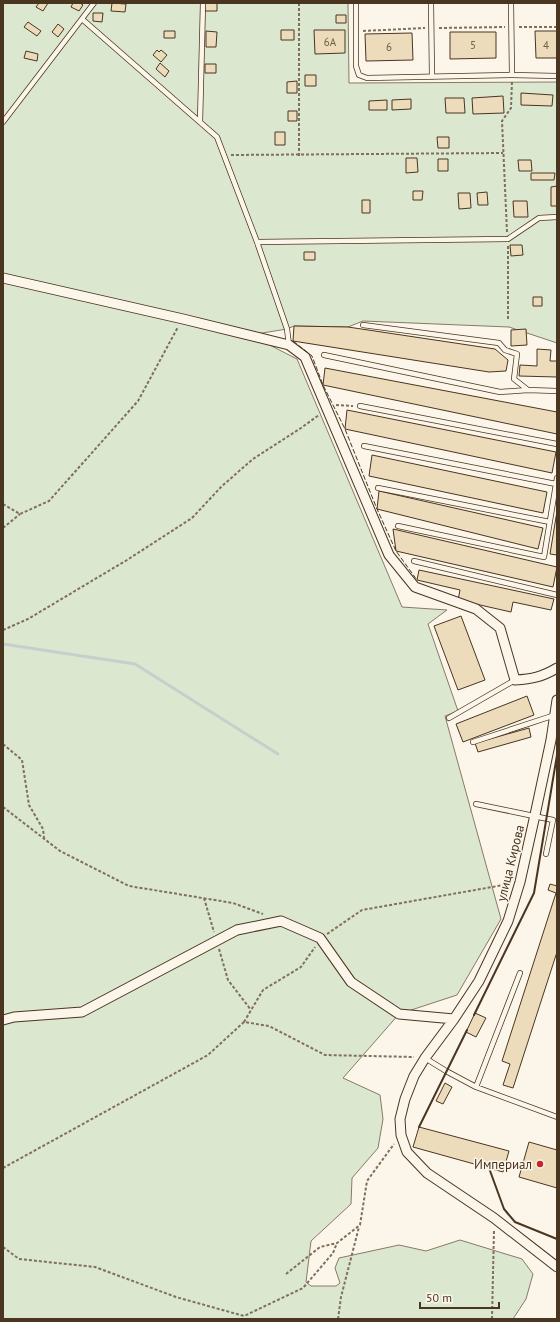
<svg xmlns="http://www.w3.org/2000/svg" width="560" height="1322" font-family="'PT Sans',sans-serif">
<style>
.green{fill:#dce7d0;stroke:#887966}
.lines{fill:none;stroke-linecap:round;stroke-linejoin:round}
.stream{stroke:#c9cecd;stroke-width:3}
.building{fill:#ecdcbc;stroke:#4a3520}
.service-casing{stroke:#4a3520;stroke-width:6}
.minor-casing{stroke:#4a3520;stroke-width:11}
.path{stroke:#7f6f5c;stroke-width:2;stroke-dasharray:3 2;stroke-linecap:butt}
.service{stroke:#fbf6e9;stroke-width:4.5}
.minor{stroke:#fbf6e9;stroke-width:9}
.fence{stroke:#4a3520;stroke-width:1;stroke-dasharray:5 2;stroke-linecap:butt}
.wall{stroke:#4a3520;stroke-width:2}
.poi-dot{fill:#c62828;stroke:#fbf6e9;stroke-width:1.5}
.labels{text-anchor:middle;stroke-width:3;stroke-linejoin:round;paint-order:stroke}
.number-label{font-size:11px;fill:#725f47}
.street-label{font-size:13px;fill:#4a3520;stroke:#fbf6e9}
.poi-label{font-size:13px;fill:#4a3520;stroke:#fbf6e9;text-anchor:end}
</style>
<rect width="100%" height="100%" fill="#fbf6e9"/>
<!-- green -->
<path class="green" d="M3,3H348L349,83L557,82V343L509,327L363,321L348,327L294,326L287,329L250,335L297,359L402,607L447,610L428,624L458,711L445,716L501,919L457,995L399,1014L343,1078L380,1095L383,1119L378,1148L352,1178L351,1204L311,1241L306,1282L311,1286H336L340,1283L335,1268L339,1258L399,1245L426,1251L460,1240L522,1259L533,1274L526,1299L513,1319H3Z"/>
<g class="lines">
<!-- stream -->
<path class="stream" d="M3,644L135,664L278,754"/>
</g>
<!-- building -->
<path class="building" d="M39,3H48L43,11L36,7Z
M73,3H80L83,5L79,11L71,7Z
M112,3L126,4L125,12L111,11Z
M205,3H217V11H205Z
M93,13H103L102,22L93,21Z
M336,15H346V23H336Z
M28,22L41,31L37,36L24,27Z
M58,24L64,29L58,37L52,32Z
M281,30H294V40H281Z
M314,30H345V53L315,54Z
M164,31H175V38H164Z
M206,31L217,32L216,47H206Z
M535,31H557V58H536Z
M450,32H496V58L450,59Z
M412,33L413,60L366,61L365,34Z
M157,50L159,52L161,50L167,55L161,62L153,55Z
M26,51L38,54L37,61L24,58Z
M160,63L169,71L165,77L156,69Z
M205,64H216V73H205Z
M305,75H316V86H305Z
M297,81V93H287V82Z
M521,93L553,95L552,106L521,105Z
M503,96L504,113L473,114L472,98Z
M445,98H464L465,113H446Z
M411,99V109L392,110V100Z
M387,100V110H369V101Z
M288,111H297V121H288Z
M275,132H285V145H275Z
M437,137H449V148H438Z
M406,158H417L418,172L406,173Z
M438,159H448V171H438Z
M518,160H531L532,171H519Z
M531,173H555L554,180H531Z
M557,186V206H551V187Z
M413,191H423L422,200H413Z
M487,192L488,205H478L477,193Z
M458,193H470L471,208L459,209Z
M362,200H370V213H362Z
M513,201H527L528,217H514Z
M510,245H522L523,255L511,256Z
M304,252H315V260H304Z
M533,297H542V306H533Z
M294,326L348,327L495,349L508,360L506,371L489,372L293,341Z
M526,329L527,345L511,346V330Z
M537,349L551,350L550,361H557V377L519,376L520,365L537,366Z
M325,368L557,412V434L323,385Z
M347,410L556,452L552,473L345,429Z
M372,455L547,492L543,513L369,476Z
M379,491L543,528L538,549L377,509Z
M557,511V555L550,554Z
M393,529L557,567L553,587L396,551Z
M419,570L554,599L551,610L513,602L511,612L458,600L460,590L417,580Z
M461,616L485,680L458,690L434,626Z
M527,696L534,715L463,742L456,724Z
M529,728L531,737L478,752L475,743Z
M550,884L557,886V952L513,1088L503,1085L510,1064L502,1061L556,893L548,890Z
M475,1013L486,1018L476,1037L466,1032Z
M445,1083L452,1087L443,1104L436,1101Z
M419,1127L509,1151L503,1172L413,1147Z
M529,1142L557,1150V1188L519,1177Z"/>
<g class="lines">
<!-- service casing -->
<g class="service-casing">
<path id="service" d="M356,3V66L359,75L367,78L512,75L557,76
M431,3L432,77
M511,3L512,75
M82,19L217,137L257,242L287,329L289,345
M3,122L94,3
M200,122L203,3
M257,242L508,239L539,218L557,217
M363,325L499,343L505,350L517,354L514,379L528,390
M324,355L500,392L528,390L557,391
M360,406L557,444
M364,446L556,484
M378,488L550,522
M398,526L544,557L557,478
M414,561L557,595
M449,718L515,680
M473,742L555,715
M476,804L553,820L546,854
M425,1058L446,1071L476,1087L557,1117
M476,1087L520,973"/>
</g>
<!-- minor casing -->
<g class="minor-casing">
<path id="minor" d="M3,278L183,319L289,345L305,357L389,555L415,587L476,609L500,628L515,680C532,679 542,677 557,668
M557,700L551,740L535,815L520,882L508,921L479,981L454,1019L425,1058L414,1076L405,1099L400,1119L401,1135L407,1152L427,1173L494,1218L557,1267
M3,1020L14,1017L82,1012L237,930L281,921L320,938L351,982L399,1014L454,1019"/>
</g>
<!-- path -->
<path class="path" d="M519,27H557
M439,28L505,27
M363,31L425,28
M231,155L503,153
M299,156V3
M507,232L502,121L511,108L512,81
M508,246V321
M336,405L353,406
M3,504L20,514L49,501L138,401L178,327
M3,528L20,514
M3,630L28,619L90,582L127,560L192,518L222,486L253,459L301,428L319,415
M3,744L22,760L29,805L43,829L44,838
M3,807L60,851L129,886L233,903L263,914
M204,898L214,932
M327,934L362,910L509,884
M219,949L228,980L251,1010
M244,1022L263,990L301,967L315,947
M3,1168L208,1055L244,1022L269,1026L325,1055L414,1057
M3,1247L19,1259L95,1267L176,1297L244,1316L303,1288L333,1253L337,1243
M286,1274L320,1247L337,1243L360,1225L367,1181L394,1144
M338,1319L341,1297L359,1227
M492,1319L494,1230"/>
<!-- service -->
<use href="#service" class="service"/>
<!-- minor -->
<use href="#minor" class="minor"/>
<!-- fence -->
<path class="fence" d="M293,341L312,356L323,385L345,429L377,509L396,551L417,580"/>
<!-- wall -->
<path class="wall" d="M474,1015L534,893L557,755
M419,1127L467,1030
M489,1168L504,1209L515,1222L557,1239"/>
</g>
<!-- markers -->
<circle class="poi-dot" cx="540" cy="1164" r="4"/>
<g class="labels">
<!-- number labels -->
<g class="number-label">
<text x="330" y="46">6А</text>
<text x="473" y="49">5</text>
<text x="546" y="49">4</text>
<text x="389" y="51">6</text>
</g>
<!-- street labels -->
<g class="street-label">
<text transform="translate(510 863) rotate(-76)" y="5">улица Кирова</text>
</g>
<!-- poi labels -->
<g class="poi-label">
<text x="532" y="1169">Империал</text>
</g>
</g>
<!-- border -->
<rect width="560" height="1322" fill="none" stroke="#4a3520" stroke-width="8"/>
<!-- scale -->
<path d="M420 1302v6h79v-6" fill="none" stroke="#4a3520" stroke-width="2"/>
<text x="426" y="1302" font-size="12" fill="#4a3520" stroke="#fbf6e9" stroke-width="3" paint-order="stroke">50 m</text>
</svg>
